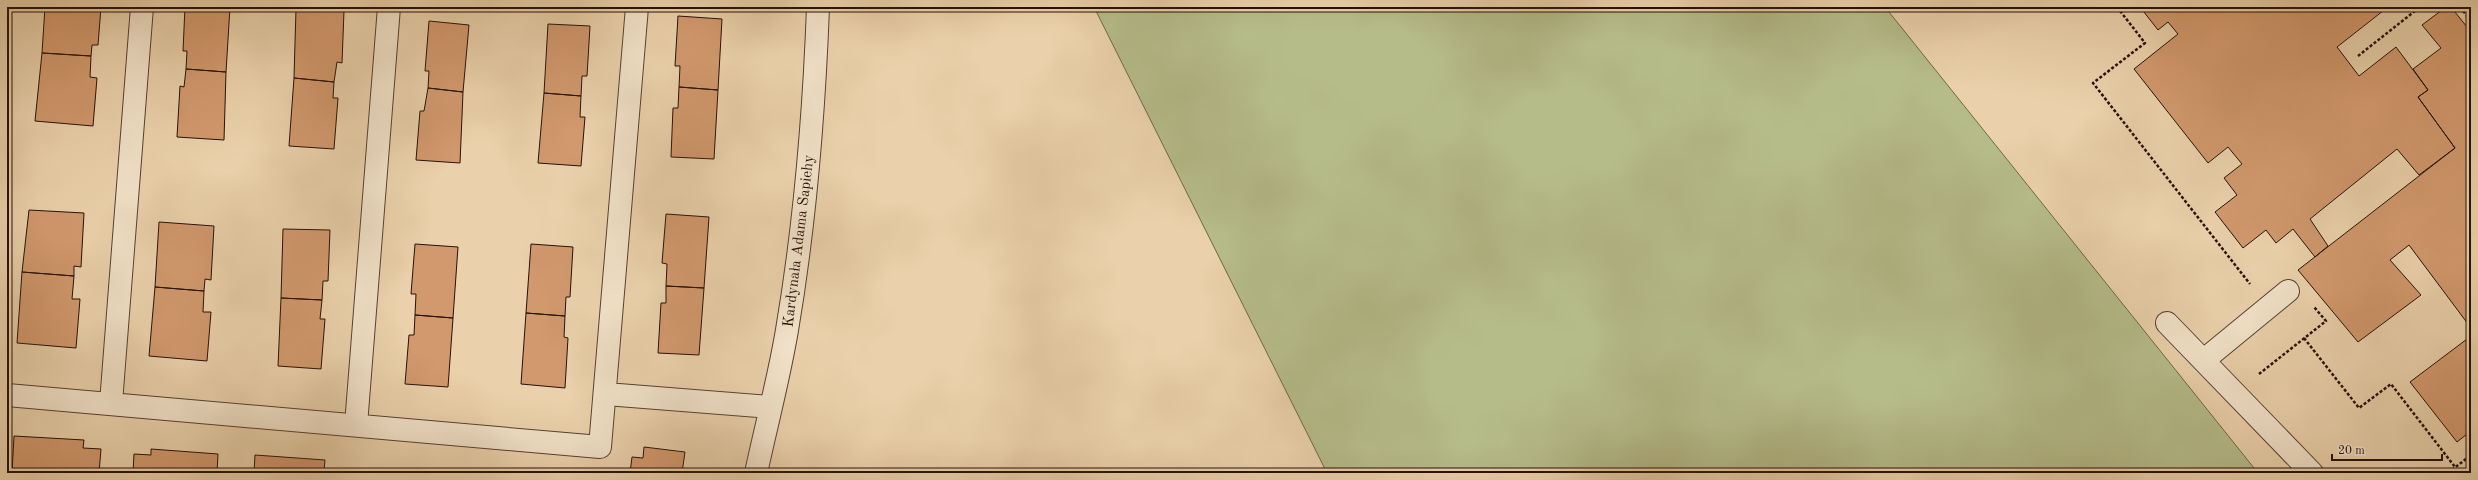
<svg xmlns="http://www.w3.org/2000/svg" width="2478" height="480" font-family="'Old Standard TT',serif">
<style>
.green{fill:#b5bc8a;stroke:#6e6649}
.building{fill:#d1996d;stroke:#261108}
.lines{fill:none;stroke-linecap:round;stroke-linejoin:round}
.minor-casing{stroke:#574131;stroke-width:24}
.path{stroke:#261108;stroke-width:2.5;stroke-dasharray:3 2;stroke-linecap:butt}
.minor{stroke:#f1e1c8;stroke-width:22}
.labels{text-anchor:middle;stroke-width:3.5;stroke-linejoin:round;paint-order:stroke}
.street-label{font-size:15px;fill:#261108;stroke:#f1e1c8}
</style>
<rect width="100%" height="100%" fill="#ead1ab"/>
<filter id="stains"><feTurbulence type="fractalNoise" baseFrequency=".005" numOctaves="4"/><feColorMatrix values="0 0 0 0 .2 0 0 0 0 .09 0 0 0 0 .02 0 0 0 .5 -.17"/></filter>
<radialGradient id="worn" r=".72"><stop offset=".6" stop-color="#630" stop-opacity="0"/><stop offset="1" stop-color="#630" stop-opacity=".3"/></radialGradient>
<!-- green -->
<path class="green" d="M1094,7H1885L2258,473H1327Z"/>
<!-- building -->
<path class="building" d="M45,7H101L98,45H92L91,56L42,53Z
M185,7H230L226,72L186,69L187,51H183Z
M2140,7H2388L2337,47L2359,76L2396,47L2428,90L2418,97L2455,148L2419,175L2397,149L2310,219L2328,246L2315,257L2293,229L2276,243L2266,230L2243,248L2215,212L2237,195L2224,178L2242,164L2228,147L2208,163L2134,69L2178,34L2168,22L2158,30Z
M2446,7H2451L2471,32V135L2467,138L2471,143V328L2409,245L2390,260L2421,295L2358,342L2298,270L2455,148L2418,97L2428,90L2413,69L2441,48L2422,25Z
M296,9L344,11L342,63L337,62L334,82L294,78Z
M678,16L722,19L718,90L679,87L680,66H675Z
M429,21L469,25L463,92L428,88L429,71H425Z
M548,24L590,26L587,76H582L581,96L544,93Z
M42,53L91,56L90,77L97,78L93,126L35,121Z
M186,69L226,72L224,140L177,137L180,86L184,87Z
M294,78L334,82L333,98H338L334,149L289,146Z
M679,87L718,90L714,159L671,157L673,108H678Z
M428,88L463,92L460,163L416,160L420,111H424Z
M544,93L581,96L580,117H585L581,166L538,163Z
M29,210L84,213L81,267L74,266V276L22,272Z
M666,214L709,217L704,288L666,286L667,264L662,263Z
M159,222L214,226L211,280L205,279L204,291L155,287Z
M283,229L330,230L328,281H323L322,300L281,298Z
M415,244L458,247L453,318L415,315L416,294H411Z
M531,244L573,247L570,297H566L565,316L526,313Z
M22,272L74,276L72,299H80L76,348L17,343Z
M666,286L704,288L699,355L658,353L661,303H666Z
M155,287L204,291L203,312H211L207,361L149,356Z
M281,298L322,300L320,319H325L321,369L278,366Z
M526,313L565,316L564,337L568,338L565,388L521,384Z
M415,315L453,318L448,387L405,384L409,335H414Z
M2471,336V431L2457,442L2410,382Z
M14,436L84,440L83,448L101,449L99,473H12Z
M644,447L685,452L682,473H630L632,457L643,458Z
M151,449L218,454L217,473H133L134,454L151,455Z
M255,455L325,460L324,471L339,473H254Z
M393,471L431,473H393Z"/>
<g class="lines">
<!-- minor casing -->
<g class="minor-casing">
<path id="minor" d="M2167,323L2312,473
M2204,360L2288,291
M606,394L770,407
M7,395L600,447L637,7
M111,403L142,7
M356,425L389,7
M756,473C766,426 779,378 787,330C805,224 814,115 818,7"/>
</g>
<!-- path -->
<path class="path" d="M2117,7L2145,43L2093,83L2250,284
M2460,7L2471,21
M2358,56L2420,7
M2304,338L2359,408L2391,384L2455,467
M2259,374L2326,321L2314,307
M2448,473L2471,455"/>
<!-- minor -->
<use href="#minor" class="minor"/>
</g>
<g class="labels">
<!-- street labels -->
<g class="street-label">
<text transform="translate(798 241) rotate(-83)" y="5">Kardynała Adama Sapiehy</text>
</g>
</g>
<!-- margin -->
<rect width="2478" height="480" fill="none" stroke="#ead1ab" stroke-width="24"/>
<rect x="8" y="8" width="2462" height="464" fill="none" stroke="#261108" stroke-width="2"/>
<rect x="12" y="12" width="2454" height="456" fill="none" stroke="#261108"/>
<!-- scale -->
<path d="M2332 454v6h110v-6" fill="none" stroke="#261108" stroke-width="2"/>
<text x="2338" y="454" font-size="12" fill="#261108" stroke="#f1e1c8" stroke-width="3" paint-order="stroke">20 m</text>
<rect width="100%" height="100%" filter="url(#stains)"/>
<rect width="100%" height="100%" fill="url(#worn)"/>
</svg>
